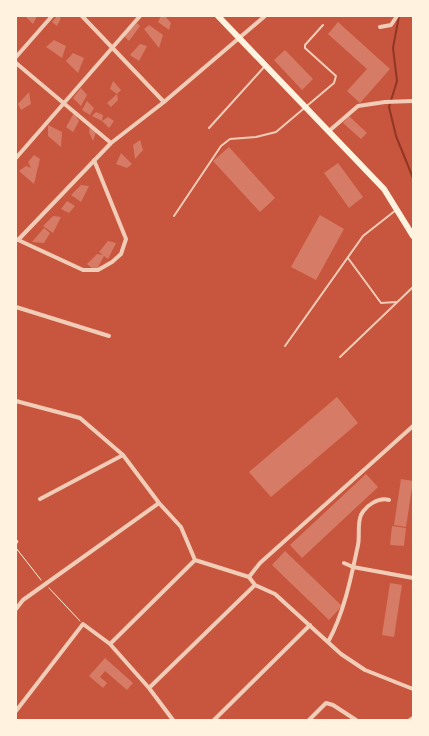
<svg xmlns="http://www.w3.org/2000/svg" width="429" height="736" font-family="'IBM Plex Sans',sans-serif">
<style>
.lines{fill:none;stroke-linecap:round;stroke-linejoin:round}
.stream{stroke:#8f3625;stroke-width:2}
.building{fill:#d67c66}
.path{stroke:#fff3e0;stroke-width:1}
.service{stroke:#f1ccb7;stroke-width:2}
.minor{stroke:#f1ccb7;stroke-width:4}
.primary{stroke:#fff3e0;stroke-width:6}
</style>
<rect width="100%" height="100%" fill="#c8553d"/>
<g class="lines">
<!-- stream -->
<path class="stream" d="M399,16L393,48L397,81L389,107L396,136L413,178"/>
</g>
<!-- building -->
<path class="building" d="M25,16H37L33,24Z
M57,16L61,18L57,26L52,22Z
M161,16H165L171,23L169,30L158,22Z
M338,22L390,69L360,103L347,91L367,69L328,34Z
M137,23L140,26L129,41L124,36Z
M149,25L163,35L159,48L144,29Z
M54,40L66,46L62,58L46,47Z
M140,44L147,46L139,61L130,55Z
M285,50L313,79L302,90L274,60Z
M73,53L84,58L78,73L66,61Z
M113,81L121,90L117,94L110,89Z
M81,88L87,95L81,106L73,98Z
M29,92L31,104L21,110L18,104Z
M117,94L118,100L111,107L107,103Z
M87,101L94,108L90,115L82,110Z
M96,112L103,115L102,121L92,116Z
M74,113L79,121L73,132L66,127Z
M349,116L367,133L361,139L343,123Z
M108,117L114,121L109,128L102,121Z
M48,125L62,132L61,147L48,136Z
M90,127L96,132L93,141L89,132Z
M140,140L143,150L135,159L133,145Z
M229,147L275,198L260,212L213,161Z
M121,153L132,164L127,168L116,164Z
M34,155L40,159L34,184L19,171L26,166L31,168L28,162Z
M338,163L363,197L349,208L324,173Z
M81,185L89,186L81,202L71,195Z
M67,201L75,206L69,213L61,209Z
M320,215L344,229L316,280L291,267Z
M53,216L61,217L53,233L43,226Z
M44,228L50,233L44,243L32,242Z
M108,241L116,243L108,259L104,256L96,271L87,264L97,254L103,255L99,252Z
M337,397L358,423L271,497L249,472Z
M366,474L378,487L302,558L290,545Z
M401,479L413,481L406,527L394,525Z
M392,526L406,528L404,546L390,545Z
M285,551L342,606L329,620L272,565Z
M390,583L402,585L394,637L382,635Z
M105,658L133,683L127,690L105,671L100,677L107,683L103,688L89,676Z"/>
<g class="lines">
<!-- path -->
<path class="path" d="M16,540L18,541L16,545
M16,548L41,580
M49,588L80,621"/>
<!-- service -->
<path class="service" d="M209,128L265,66
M174,216L221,146L230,139L256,137L276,132L334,83L336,76L305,48V45L323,25
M348,258L381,303L396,302
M285,346L363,236L396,210
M340,357L413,287"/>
<!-- minor -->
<path class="minor" d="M82,16L164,102
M380,27L391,25L397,16
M16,57L52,16
M16,63L111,143
M329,131L358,106L385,102L413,101
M16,158L140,16
M16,239L83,270H98L112,262L121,254L126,239L94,160
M18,240L111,143L164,102L265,16
M16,307L109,336
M16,401L80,418L123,455L159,503L181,527L195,560L249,577L255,585L275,594L341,654L365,670L413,689
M40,499L123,455
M344,563L353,567L413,578
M249,577L260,563L413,426
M16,609L23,600L159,503
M328,642C344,613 351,578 358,545C360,536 357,524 361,515C366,505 379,497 389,500
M110,644L195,560
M149,688L255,585
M16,711L83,624L110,644L149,688L173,720
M214,720L310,625
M309,720L326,703L333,705L356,720
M410,720L413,718"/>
<!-- primary -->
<path class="primary" d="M218,16L384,189L413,236"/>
</g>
<!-- border -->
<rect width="429" height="736" fill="none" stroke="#fff3e0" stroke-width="34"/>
</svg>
